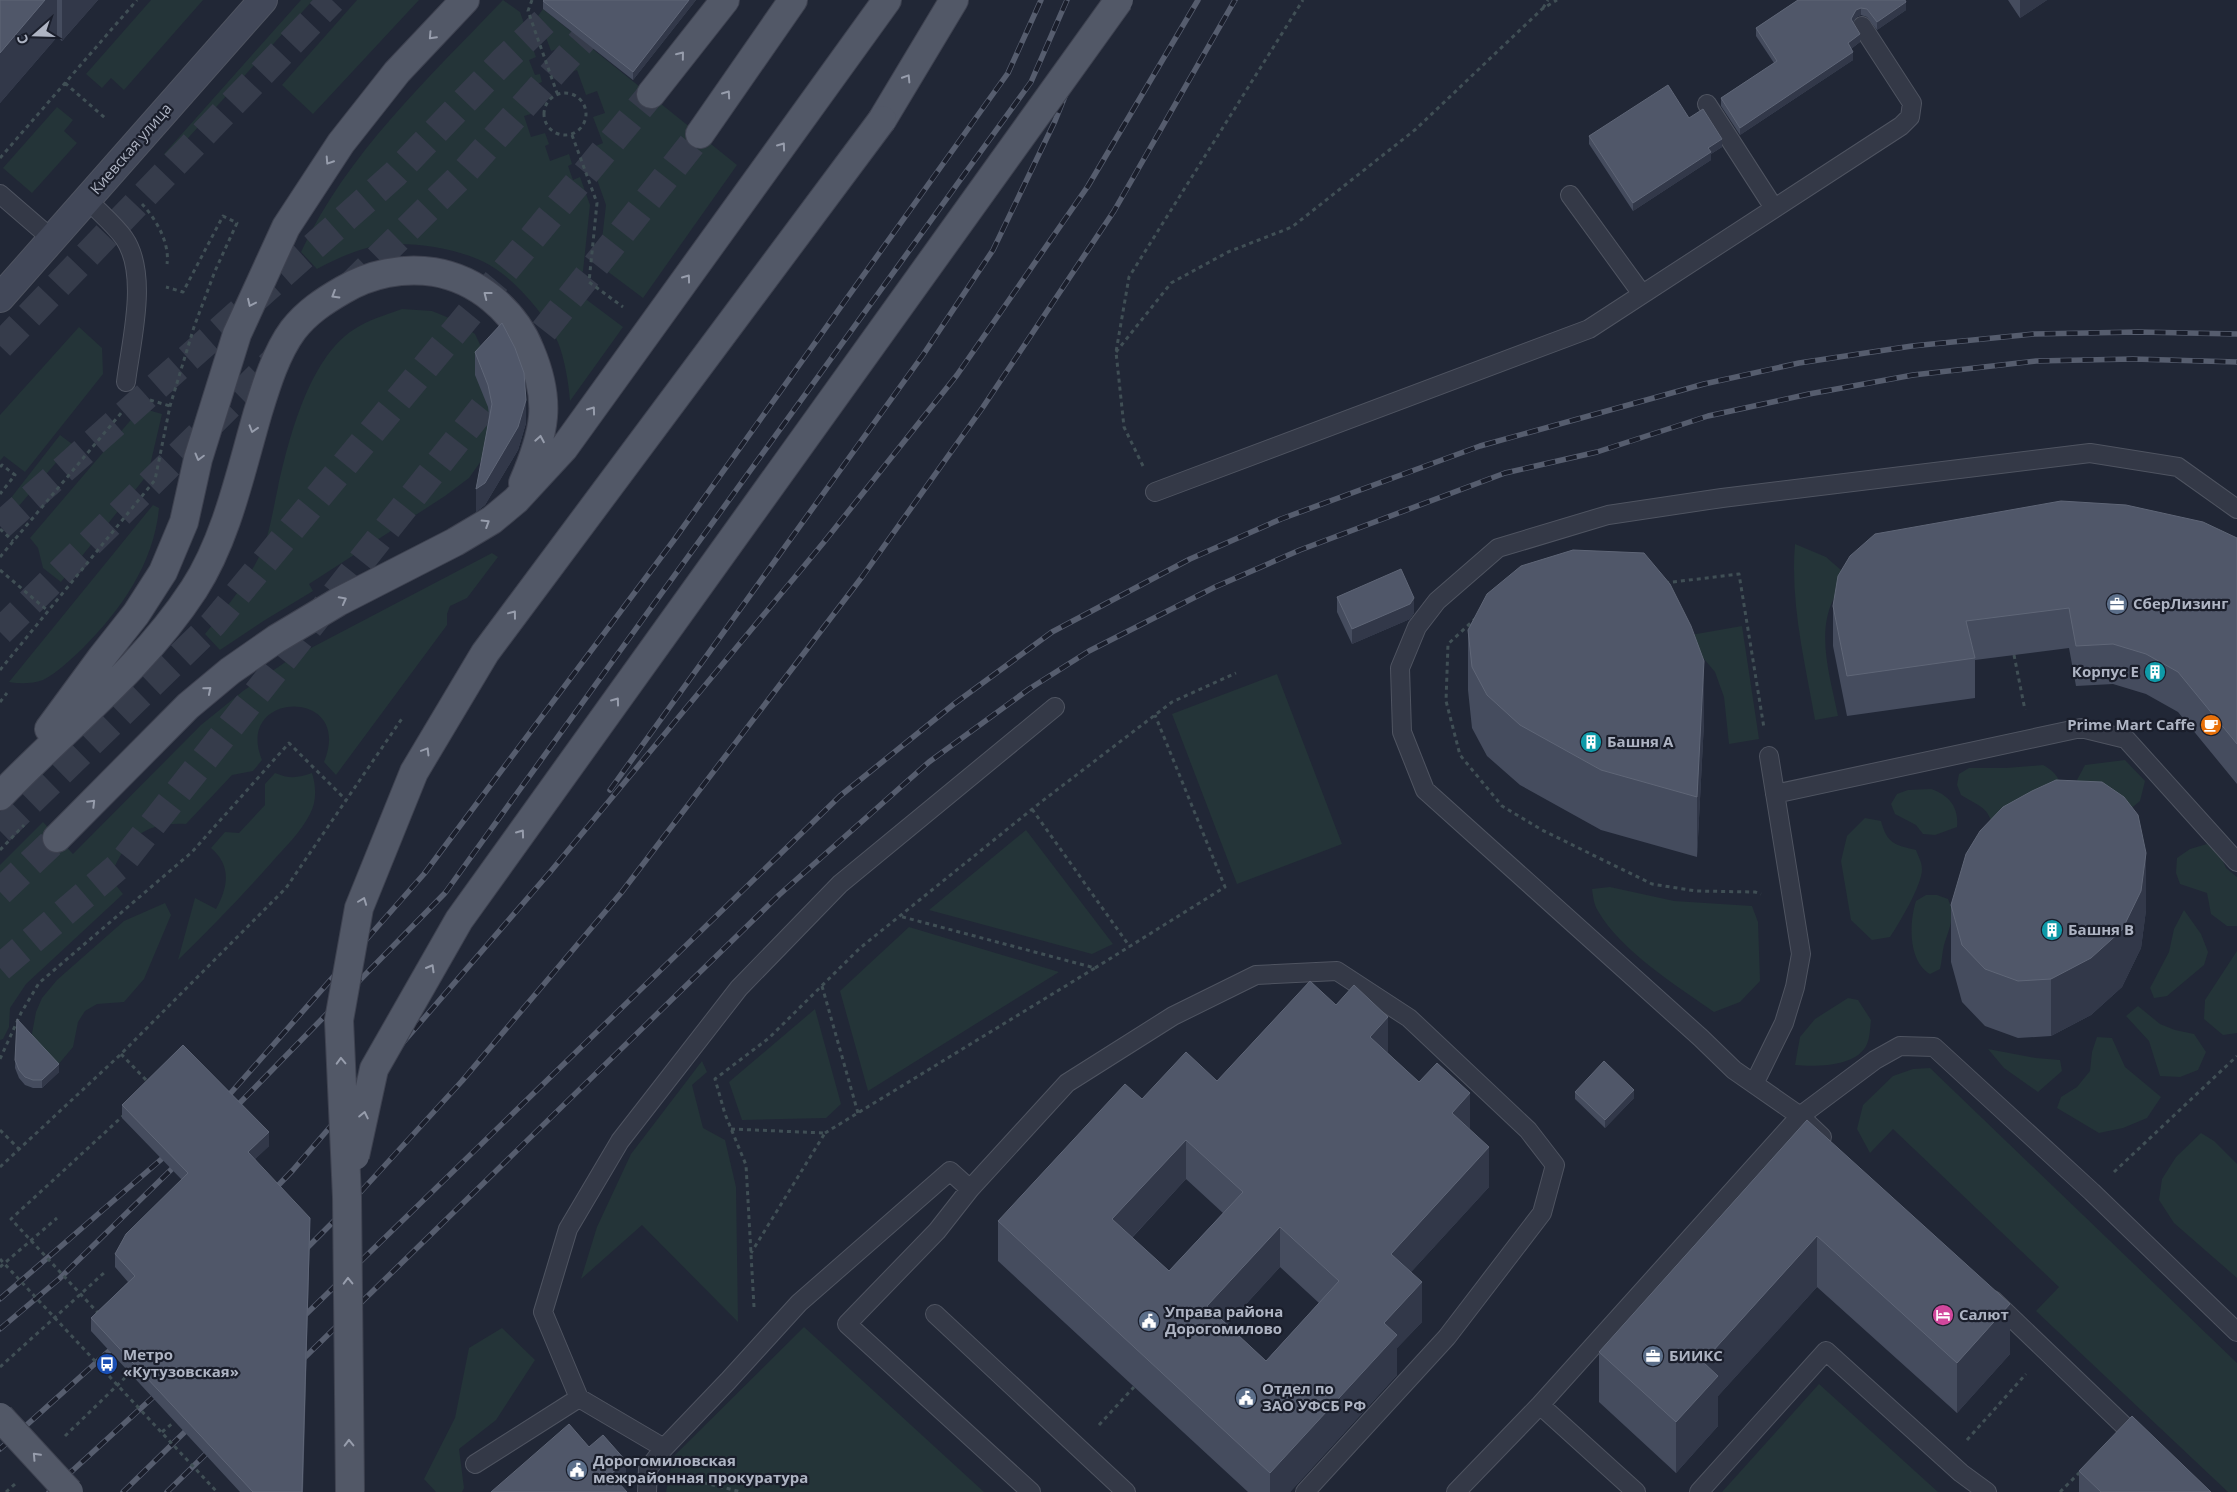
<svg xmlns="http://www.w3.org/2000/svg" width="2237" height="1492" font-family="'Open Sans',sans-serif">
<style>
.green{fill:#243438}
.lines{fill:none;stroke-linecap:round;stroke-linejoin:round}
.primary-tunnel{stroke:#363c4b;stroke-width:28;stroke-dasharray:28 14;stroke-linecap:butt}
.lane-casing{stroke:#4f5461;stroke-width:20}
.secondary-casing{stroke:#4f5461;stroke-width:30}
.primary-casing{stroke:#3e4250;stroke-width:30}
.path{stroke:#404f55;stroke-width:3;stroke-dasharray:4 4;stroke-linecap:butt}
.lane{stroke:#343947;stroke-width:18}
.secondary{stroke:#424859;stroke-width:28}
.primary{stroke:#525867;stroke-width:28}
.rail-casing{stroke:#565d6e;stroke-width:5.5}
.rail{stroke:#1a1e2b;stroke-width:4;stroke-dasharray:11;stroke-linecap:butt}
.primary-bridge-casing{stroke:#3e4250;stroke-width:30;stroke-linecap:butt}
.path-bridge{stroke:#404f55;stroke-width:3;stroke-dasharray:4 4;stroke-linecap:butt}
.primary-bridge{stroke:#525867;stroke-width:28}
.wall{fill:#454c5e;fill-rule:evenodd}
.shaded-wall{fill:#323849}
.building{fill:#505769;stroke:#5f6677;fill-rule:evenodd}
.oneway{stroke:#979dac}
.labels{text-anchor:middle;stroke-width:4.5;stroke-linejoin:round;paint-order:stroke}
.street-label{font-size:15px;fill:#aeb4c3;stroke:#1a1e2b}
.poi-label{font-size:15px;font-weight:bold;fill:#aeb4c3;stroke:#1a1e2b;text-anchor:start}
</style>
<rect width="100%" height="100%" fill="#212736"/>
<!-- green -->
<path class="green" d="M151,0H203L124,90L111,78L102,88L86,74Z
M301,0H313L170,158L164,154Z
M357,0H419L313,114L282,85Z
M503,0L520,12L536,57L529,60L535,75L540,74L542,82L524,89L529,102L533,101L537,112L524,116L531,137L545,133L549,144L545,146L550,161L569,154L572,164L568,166L573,180L580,177L590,205L583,271L571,288L623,327L570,401C569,384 564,354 556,338C543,312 511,275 484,262C457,249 422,243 392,244C366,245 339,257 317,269L301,252C347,153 429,78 503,0Z
M543,9L737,165L643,298L599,265L606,205L594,171L600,168L593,147L603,143L593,117L605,113L597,91L586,95L577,70L566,74L557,49L551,51L538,16Z
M57,107L73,120L64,131L77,143L32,193L3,168Z
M402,309L432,311L454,320L475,334L488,361V407L492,426L481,461L469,478L445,496L309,584L313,591L265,620L220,650L205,634C228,606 252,577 265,543C271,525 274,505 278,487C289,438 309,359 353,330C368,320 385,315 402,309Z
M79,327L102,348L103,374L25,472L4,456L0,461V415Z
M141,408L162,414L148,474L61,582L43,568L38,548L30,538Z
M60,435L72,444L6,521L0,516V512Z
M153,505L159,508C154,564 120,611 82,649C70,660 57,673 43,680C32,684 20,684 9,682Z
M1795,544L1826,557L1849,577C1844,584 1837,592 1833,600C1816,635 1831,680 1838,716L1815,720C1805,662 1790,604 1795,544Z
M492,553L498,557L467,598L450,606L447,614V625L336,775L324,762C355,687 233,690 262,760L253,771L232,775L186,824C144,822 125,839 110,878L123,894L26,984L10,1008L9,1027L3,1039L0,1040V865L43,822L73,854L201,725L243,691L290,659Z
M1742,626L1759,739L1729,744L1724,697L1715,672L1685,636Z
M1277,674L1342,844L1237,884L1172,714Z
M2125,760L2145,781L2140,801L2122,816L2079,802L2077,780L2085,765Z
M2043,765C2061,775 2061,784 2065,803L1997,836C1986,805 1987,811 1961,795L1957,785L1959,774L1969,768H2006Z
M275,773C289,779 298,778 312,773C316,786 317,801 310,814C301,832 285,847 272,862C242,896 211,928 178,960L195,898L216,909C228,887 232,866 211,848L225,832L239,833L265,805V784Z
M1931,789C1949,795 1959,807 1957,827L1935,835L1923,834L1916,825L1895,814L1891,804L1897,794L1908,790Z
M1865,818L1881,821C1887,843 1894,845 1916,850C1918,856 1922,862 1922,869C1922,885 1900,922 1890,937L1872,940L1851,920L1841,861L1847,836Z
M1026,830L1113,944L1092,954L929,910Z
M2207,844L2219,852L2226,868L2237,877V926H2227L2211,914L2207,893L2180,884L2176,873L2177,858L2190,849Z
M1610,887L1674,901L1752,906L1758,922L1760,981L1740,1002L1714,1012C1677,986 1620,950 1598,911C1594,905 1593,896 1592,889Z
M1926,895H1937L1948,899C1956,917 1949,928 1944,945C1942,953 1942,961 1940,969L1930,974C1908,961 1909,923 1916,901Z
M165,903L171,915L144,979L124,1002L97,1004L85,1011L78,1022L73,1047L57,1066L31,1039L36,1012L42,998L57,980L124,921Z
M2184,910L2201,934L2208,952L2204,965L2167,996L2154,998L2150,988L2169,952L2174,929Z
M909,927L1059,972L868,1091L840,991Z
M2237,951V1033L2223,1035L2204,1019L2205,1000Z
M1848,998L1858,1000L1871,1020C1870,1028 1870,1037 1867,1044C1857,1067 1816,1067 1795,1065L1800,1037L1815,1019Z
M2138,1006L2160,1024L2175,1030L2194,1034L2206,1052L2198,1070L2180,1077L2160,1076L2149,1041L2126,1016Z
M815,1009L841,1104L826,1118L742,1120L729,1082Z
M2097,1037L2112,1038L2125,1067L2161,1097L2147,1118L2123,1128L2099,1133L2057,1108L2061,1097L2077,1087L2090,1071L2092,1052Z
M1988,1049L2036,1058L2060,1060L2062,1071L2038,1092L2004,1068Z
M702,1061L707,1072L692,1085L703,1128L725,1140L736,1187L738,1322L642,1225L581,1279L597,1227L631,1154Z
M1930,1068L2237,1363V1492H2228L2036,1311L2059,1287L1893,1129L1870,1153L1857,1129L1863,1105L1893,1076L1913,1069Z
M2201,1133L2214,1141L2237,1164V1278L2174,1223L2159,1200L2162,1179L2176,1157Z
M804,1327L984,1492H666L673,1457Z
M502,1328L535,1360L496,1420L459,1449L464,1488L462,1492H436L424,1479L455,1418L469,1348Z
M1819,1384L1938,1492H1722Z"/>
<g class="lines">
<!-- primary-tunnel -->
<path class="primary-tunnel" d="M348,288L460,177L606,14L616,0
M0,346L332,0
M0,526L395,174L503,61L567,0
M0,632L280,355
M0,831L213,624L651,94
M0,892L57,838
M0,968L122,863L700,134"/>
<!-- lane casing -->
<g class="lane-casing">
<path id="lane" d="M1707,104L1774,208
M0,194L52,239
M1570,195L1642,294
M87,199C99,212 114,224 124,238C149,274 131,341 126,382
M1155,492L1589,329L1901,126L1910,117L1912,103L1862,26
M1775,794L2081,728L2126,739L2237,862
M1754,1084L1784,1023L1795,987L1801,954L1769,756
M1822,1137L1800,1116L1734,1070L1701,1038L1425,790L1402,732L1400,668L1417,627L1437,601L1498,548L1608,515L1722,498L2090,453L2178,467L2237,509
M970,1189L1067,1083L1173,1016L1256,975L1337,971L1409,1018L1528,1130L1555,1165L1542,1213L1447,1337L1305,1492
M1993,1300L2140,1441
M935,1314L1126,1492
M1540,1405L1636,1492
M664,1448L728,1381L799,1303L950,1171L970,1189L937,1231L847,1324L1031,1492
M475,1464L579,1398
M647,1492L648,1469L664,1448L579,1398L543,1312L568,1229L620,1141L739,988L840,884L1055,707
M1456,1492L1540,1405L1800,1116L1875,1060L1900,1046L1934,1047L2092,1192L2237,1332
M1699,1492L1826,1351L1961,1473L1987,1492"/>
</g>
<!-- secondary casing -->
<g class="secondary-casing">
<path id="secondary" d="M0,298L263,0"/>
</g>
<!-- primary casing -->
<g class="primary-casing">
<path id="primary" d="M651,94L725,0
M882,120L954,0
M700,134L793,0
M49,729L102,657L136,614L163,572L184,522L198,459L237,334L286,227L341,143L397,72L465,0
M0,796C65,728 142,669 194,589C227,538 241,470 258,412C266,386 276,353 293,330C307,312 324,301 343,290C370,274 403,267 434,272C476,279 514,310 530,350C552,402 545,432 523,483
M57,838L188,706L230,671L276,639L338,602L455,542L492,520L516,500L564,448L887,0"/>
</g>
<!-- path -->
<path class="path" d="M532,0L528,11L557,93
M1543,8L1548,0
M65,83L105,118
M544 114a21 21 0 1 1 42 0a21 21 0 1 1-42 0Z
M572,135L597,203L589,282L623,307
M0,158L137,0
M142,204C156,219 170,243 167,264
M1116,352L1171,283L1228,252L1292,227L1416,129L1542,9L1557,0
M150,400L170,406
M1143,466L1124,427L1116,352L1129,277L1303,0
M0,467L2,465L15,475L0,494
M0,529L13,541
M0,557L122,412
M0,570L48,611
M1665,583L1739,574L1764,728
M1476,618L1448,644L1446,701L1460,755L1502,806L1542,830L1652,884L1696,891L1755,892L1761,894
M2014,655L2025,710
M0,670L155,480L170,406L194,327L215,271L237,223L223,216L183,292L166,287
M0,702L7,693
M1032,809L1130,947
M0,850L24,825
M1095,968L1225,887L1155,715
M822,986L858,1113
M121,1054L148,1082
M0,1059L21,1013L39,983L192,852L289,743L346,800
M731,1129L825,1133L751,1253
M0,1130L19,1149
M825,1133L1095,968L899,916
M0,1167L121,1054L286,888L403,717
M2114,1172L2237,1056
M0,1267L57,1218
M754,1307L746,1165L725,1114L715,1079L769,1038L860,948L1041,802L1172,702L1236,673
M0,1367L105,1272
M1099,1425L1134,1387
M162,1432L174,1422
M65,1436L132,1371
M1967,1440L2026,1374
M680,1477L742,1492
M6,1492L15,1484
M2060,1492L2081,1471"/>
<!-- lane -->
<use href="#lane" class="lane"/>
<!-- secondary -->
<use href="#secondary" class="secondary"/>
<!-- primary -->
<use href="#primary" class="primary"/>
<!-- rail casing -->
<g class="rail-casing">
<path id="rail" d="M610,790L923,355L993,250L1055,121L1104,0
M221,1104L424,874L674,540L1008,73L1041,0
M230,1113L445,893L1031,82L1067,0
M269,1195L293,1170L551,871L824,542L957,375L1088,186L1198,0
M300,1255L334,1221L462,1081L621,893L862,577L983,407L1114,211L1235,0
M0,1299L172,1150
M298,1322L840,796L954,704L1052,632L1190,559L1281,519L1480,446L1704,384L1799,363L1912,346L2034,334L2138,332L2237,334
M0,1329L59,1279L181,1160
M297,1365L779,895L929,762L1029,689L1089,651L1215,587L1300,550L1505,473L1597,452L1708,416L1809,394L1913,375L2036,361L2133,359L2237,362
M0,1449L119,1342
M49,1492L162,1389
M123,1492L194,1423
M167,1492L215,1445"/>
</g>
<!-- rail -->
<use href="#rail" class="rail"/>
<!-- primary-bridge casing -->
<g class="primary-bridge-casing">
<path id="primary-bridge" d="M355,1156L374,1069L459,920L1119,0
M0,1417L69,1492
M350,1492L347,1197L339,1020L359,908L414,772L485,653L882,120"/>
</g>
<!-- path-bridge -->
<path class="path-bridge" d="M0,1259L217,1492
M99,1314L11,1219L125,1114"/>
<!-- primary-bridge -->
<use href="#primary-bridge" class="primary-bridge"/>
</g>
<!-- wall -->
<path class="wall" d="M0,0H98L62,41L57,37L0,103Z
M696,0L633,80L543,9V1Z
M1798,0L1906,10L1877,30L1867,17L1861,15L1856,17L1853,23L1860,42L1851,49L1853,60L1740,135L1721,106V98L1774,63L1756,36V28Z
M2008,0H2047L2020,18Z
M1689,118L1722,147L1711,154V160L1633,211L1589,144V136Z
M475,352L526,423L518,450L485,505L476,512L489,415L488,407L475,375Z
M2237,538V784L2178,712L2146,694L2113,684L2076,686L2069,648L1975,660V698L1847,716L1833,646V606Z
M1337,597L1414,613L1410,619L1352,644L1337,612Z
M1468,630L1704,722L1697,857L1601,830L1520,785L1487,756L1472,728L1468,690Z
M1951,905L2146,910L2141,948L2122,987L2091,1015L2051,1036L2018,1038L1985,1026L1962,1002L1951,962Z
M17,1019L59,1072L42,1088H33L25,1085L19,1078L15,1068Z
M1388,1053L1470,1130L1489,1187L1411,1272L1422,1322L1397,1348V1375L1290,1492H1248L998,1261V1221L1142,1099ZM1186,1179L1223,1213L1169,1271L1132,1238ZM1280,1267L1319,1303L1266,1361L1227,1325Z
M1575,1092L1634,1098L1605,1128L1575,1099Z
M122,1105L269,1146L255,1159L310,1232L303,1492H240L91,1331V1318L128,1282L115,1267V1254L182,1180L122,1118Z
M1807,1120L2010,1354L1957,1413L1817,1287L1718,1396V1426L1676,1473L1599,1402V1352Z
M2079,1471L2211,1492H2079Z"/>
<!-- shaded-wall -->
<path class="shaded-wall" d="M45,0H57V37L0,103V53Z
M62,0H98L62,41Z
M689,0H696L633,80V72Z
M2020,0H2047L2020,18Z
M1906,2V10L1877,30V22Z
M1861,8V15L1856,17L1851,27V19L1856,10Z
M1860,34V42L1848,51V43Z
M1853,52V60L1740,135V128Z
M1722,139V147L1711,154V160L1633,211V203L1708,148Z
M526,400V423L518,450L485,505L476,512V489Z
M1414,598V613L1410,619L1352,644V629Z
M1704,661V722L1697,857V797Z
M2146,853V910L2141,948L2122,987L2091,1015L2051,1036V979Z
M1388,1017V1057L1370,1037Z
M59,1064V1072L42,1088V1080Z
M1634,1090V1098L1605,1128V1120Z
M1470,1093V1133L1452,1113Z
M269,1132V1146L248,1166V1152Z
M1186,1140V1179L1112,1259V1219Z
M1489,1147V1187L1391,1294V1254Z
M1280,1227V1267L1207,1346V1306Z
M1817,1236V1287L1718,1396V1426L1676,1473V1422L1703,1362Z
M1422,1282V1322L1397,1348V1375L1290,1492H1270V1473L1384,1323Z
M2010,1304V1354L1957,1413V1363Z
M626,1461V1477L611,1490V1474Z"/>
<!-- building -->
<path class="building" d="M0,0H45L0,53Z
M544,0H689L633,72L543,1Z
M1798,0H1905L1906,2L1877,22L1867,9L1861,8L1856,10L1851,19L1860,34L1848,43L1853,52L1740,128L1721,98L1777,61L1756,28Z
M1668,85L1689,118L1703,109L1722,139L1708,148L1711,152L1633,203L1589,136Z
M502,323L515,348L524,373L526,400L518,427L485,483L476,489L492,404L488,385L475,352Z
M2061,501L2126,505L2203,522L2237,538V744L2178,672L2146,654L2113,644L2076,646L2069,608L1966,621L1975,658L1847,676L1833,606L1838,576L1850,556L1875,534Z
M1573,550L1644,553L1670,584L1691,626L1704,661L1697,797L1601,770L1520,725L1487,695L1472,667L1468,630L1487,594L1521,566Z
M1401,569L1414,598L1410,604L1352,629L1337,597Z
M2056,780L2102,782L2124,797L2138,815L2146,853L2141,891L2122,930L2091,958L2051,979L2018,981L1985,969L1962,945L1951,905L1966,854L1980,831L2003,807L2032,791Z
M1310,981L1336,1005L1354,985L1388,1017L1370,1037L1419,1082L1437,1063L1470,1093L1452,1113L1489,1147L1391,1254L1422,1282L1384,1323L1397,1335L1270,1473L998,1221L1125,1084L1142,1099L1186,1052L1217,1081ZM1186,1140L1243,1192L1169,1271L1112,1219ZM1280,1227L1339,1281L1266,1361L1207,1306Z
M17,1019L59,1064L42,1080H33L25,1077L19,1070L15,1060Z
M183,1045L269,1132L248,1152L310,1218L302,1492H253L91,1318L135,1276L115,1254L126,1234L188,1173L122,1105Z
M1604,1061L1634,1090L1605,1120L1575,1092Z
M1807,1120L2010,1304L1957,1363L1817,1236L1703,1362L1718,1376L1676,1422L1599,1352Z
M2132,1416L2211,1492H2101L2079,1471Z
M569,1424L589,1447L603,1435L626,1461L611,1474L627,1492H491Z"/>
<!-- one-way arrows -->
<defs><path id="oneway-chevron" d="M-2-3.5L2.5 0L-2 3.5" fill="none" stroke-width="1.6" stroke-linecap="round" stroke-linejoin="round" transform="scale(1.25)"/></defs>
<g class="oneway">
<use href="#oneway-chevron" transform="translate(432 36) rotate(133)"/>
<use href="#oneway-chevron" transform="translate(681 55) rotate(-51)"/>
<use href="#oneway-chevron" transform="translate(907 78) rotate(-58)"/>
<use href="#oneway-chevron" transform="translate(727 94) rotate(-55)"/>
<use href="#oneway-chevron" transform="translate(782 146) rotate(-54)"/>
<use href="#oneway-chevron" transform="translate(329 161) rotate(123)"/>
<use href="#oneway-chevron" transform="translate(687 278) rotate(-54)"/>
<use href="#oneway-chevron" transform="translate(335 295) rotate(149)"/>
<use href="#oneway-chevron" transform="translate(487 295) rotate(-142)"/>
<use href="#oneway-chevron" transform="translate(251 303) rotate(115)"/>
<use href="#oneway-chevron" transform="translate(592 410) rotate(-54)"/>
<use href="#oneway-chevron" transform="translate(253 429) rotate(107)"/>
<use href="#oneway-chevron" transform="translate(540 439) rotate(-80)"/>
<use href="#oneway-chevron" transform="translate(199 457) rotate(105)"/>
<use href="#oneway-chevron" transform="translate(486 523) rotate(-32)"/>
<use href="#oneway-chevron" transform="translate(343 600) rotate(-28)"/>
<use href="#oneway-chevron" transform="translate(513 614) rotate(-53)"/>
<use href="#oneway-chevron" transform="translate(208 690) rotate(-40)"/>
<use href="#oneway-chevron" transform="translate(616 701) rotate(-54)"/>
<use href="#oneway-chevron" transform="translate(426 751) rotate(-59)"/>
<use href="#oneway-chevron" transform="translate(92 803) rotate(-45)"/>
<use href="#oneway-chevron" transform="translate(521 833) rotate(-54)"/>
<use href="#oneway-chevron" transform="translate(363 901) rotate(-69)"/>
<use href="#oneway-chevron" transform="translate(431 968) rotate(-60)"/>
<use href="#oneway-chevron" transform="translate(341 1061) rotate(-92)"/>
<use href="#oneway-chevron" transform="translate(364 1115) rotate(-78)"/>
<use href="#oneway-chevron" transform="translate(348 1281) rotate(-91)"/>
<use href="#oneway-chevron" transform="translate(349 1443) rotate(-91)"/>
<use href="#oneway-chevron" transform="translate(36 1456) rotate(-133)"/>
</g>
<!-- icons -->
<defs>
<g id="office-disc" transform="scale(1.125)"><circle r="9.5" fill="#5c6f8a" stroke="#1a1e2b"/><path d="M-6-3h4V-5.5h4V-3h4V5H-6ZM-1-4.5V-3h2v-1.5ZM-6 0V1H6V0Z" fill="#fff"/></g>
<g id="building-disc" transform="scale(1.125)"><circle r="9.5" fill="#0f9aa8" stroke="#1a1e2b"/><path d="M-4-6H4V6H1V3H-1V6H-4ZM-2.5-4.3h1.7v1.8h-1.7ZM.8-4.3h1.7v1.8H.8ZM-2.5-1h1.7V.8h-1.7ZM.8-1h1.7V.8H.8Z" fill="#fff"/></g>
<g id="cafe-disc" transform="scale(1.125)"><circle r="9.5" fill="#e8710a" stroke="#1a1e2b"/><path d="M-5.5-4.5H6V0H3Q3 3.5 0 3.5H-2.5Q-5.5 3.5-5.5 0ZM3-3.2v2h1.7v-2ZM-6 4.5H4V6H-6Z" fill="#fff"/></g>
<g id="hotel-disc" transform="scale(1.125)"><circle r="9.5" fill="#d1479c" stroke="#1a1e2b"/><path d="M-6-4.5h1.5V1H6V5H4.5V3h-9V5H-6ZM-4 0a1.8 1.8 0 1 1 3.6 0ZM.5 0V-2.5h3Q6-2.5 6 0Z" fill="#fff"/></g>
<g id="civic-disc" transform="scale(1.125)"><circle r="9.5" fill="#5c6f8a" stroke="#1a1e2b"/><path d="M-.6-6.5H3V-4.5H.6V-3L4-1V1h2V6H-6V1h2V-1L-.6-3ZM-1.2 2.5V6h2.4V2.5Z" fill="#fff"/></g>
<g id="bus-disc" transform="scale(1.125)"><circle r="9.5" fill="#1a4fb4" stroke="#1a1e2b"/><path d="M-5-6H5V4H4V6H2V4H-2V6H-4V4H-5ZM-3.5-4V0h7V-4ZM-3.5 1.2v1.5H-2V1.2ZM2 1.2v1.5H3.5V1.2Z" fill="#fff"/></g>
</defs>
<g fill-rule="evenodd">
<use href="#office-disc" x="2117" y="604"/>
<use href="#building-disc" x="2155" y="672"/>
<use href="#cafe-disc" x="2211" y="725"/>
<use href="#building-disc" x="1591" y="742"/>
<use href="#building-disc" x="2052" y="930"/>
<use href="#hotel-disc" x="1943" y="1315"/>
<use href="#civic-disc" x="1149" y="1321"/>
<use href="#office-disc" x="1653" y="1356"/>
<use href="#bus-disc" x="107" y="1364"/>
<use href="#civic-disc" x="1246" y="1398"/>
<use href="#civic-disc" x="577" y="1470"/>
</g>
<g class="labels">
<!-- street labels -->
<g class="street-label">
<text transform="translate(131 149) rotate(-49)" y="5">Киевская улица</text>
</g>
<!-- poi labels -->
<g class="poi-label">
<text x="2133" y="609">СберЛизинг</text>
<text x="2139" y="677" text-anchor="end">Корпус E</text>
<text x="2195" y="730" text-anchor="end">Prime Mart Caffe</text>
<text x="1607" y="747">Башня А</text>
<text x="2068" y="935">Башня B</text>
<text x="1165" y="1317">Управа района<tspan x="1165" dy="17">Дорогомилово</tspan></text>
<text x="1959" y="1320">Салют</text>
<text x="123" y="1360">Метро<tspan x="123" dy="17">«Кутузовская»</tspan></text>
<text x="1669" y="1361">БИИКС</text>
<text x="1262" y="1394">Отдел по<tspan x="1262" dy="17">ЗАО УФСБ РФ</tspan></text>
<text x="593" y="1466">Дорогомиловская<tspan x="593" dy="17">межрайонная прокуратура</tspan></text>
</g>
</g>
<!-- north arrow -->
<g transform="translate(35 35) rotate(250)" stroke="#1a1e2b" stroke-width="4" paint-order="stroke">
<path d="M0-4L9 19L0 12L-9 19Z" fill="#aeb4c3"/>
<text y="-8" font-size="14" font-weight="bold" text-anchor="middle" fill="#aeb4c3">С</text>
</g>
</svg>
